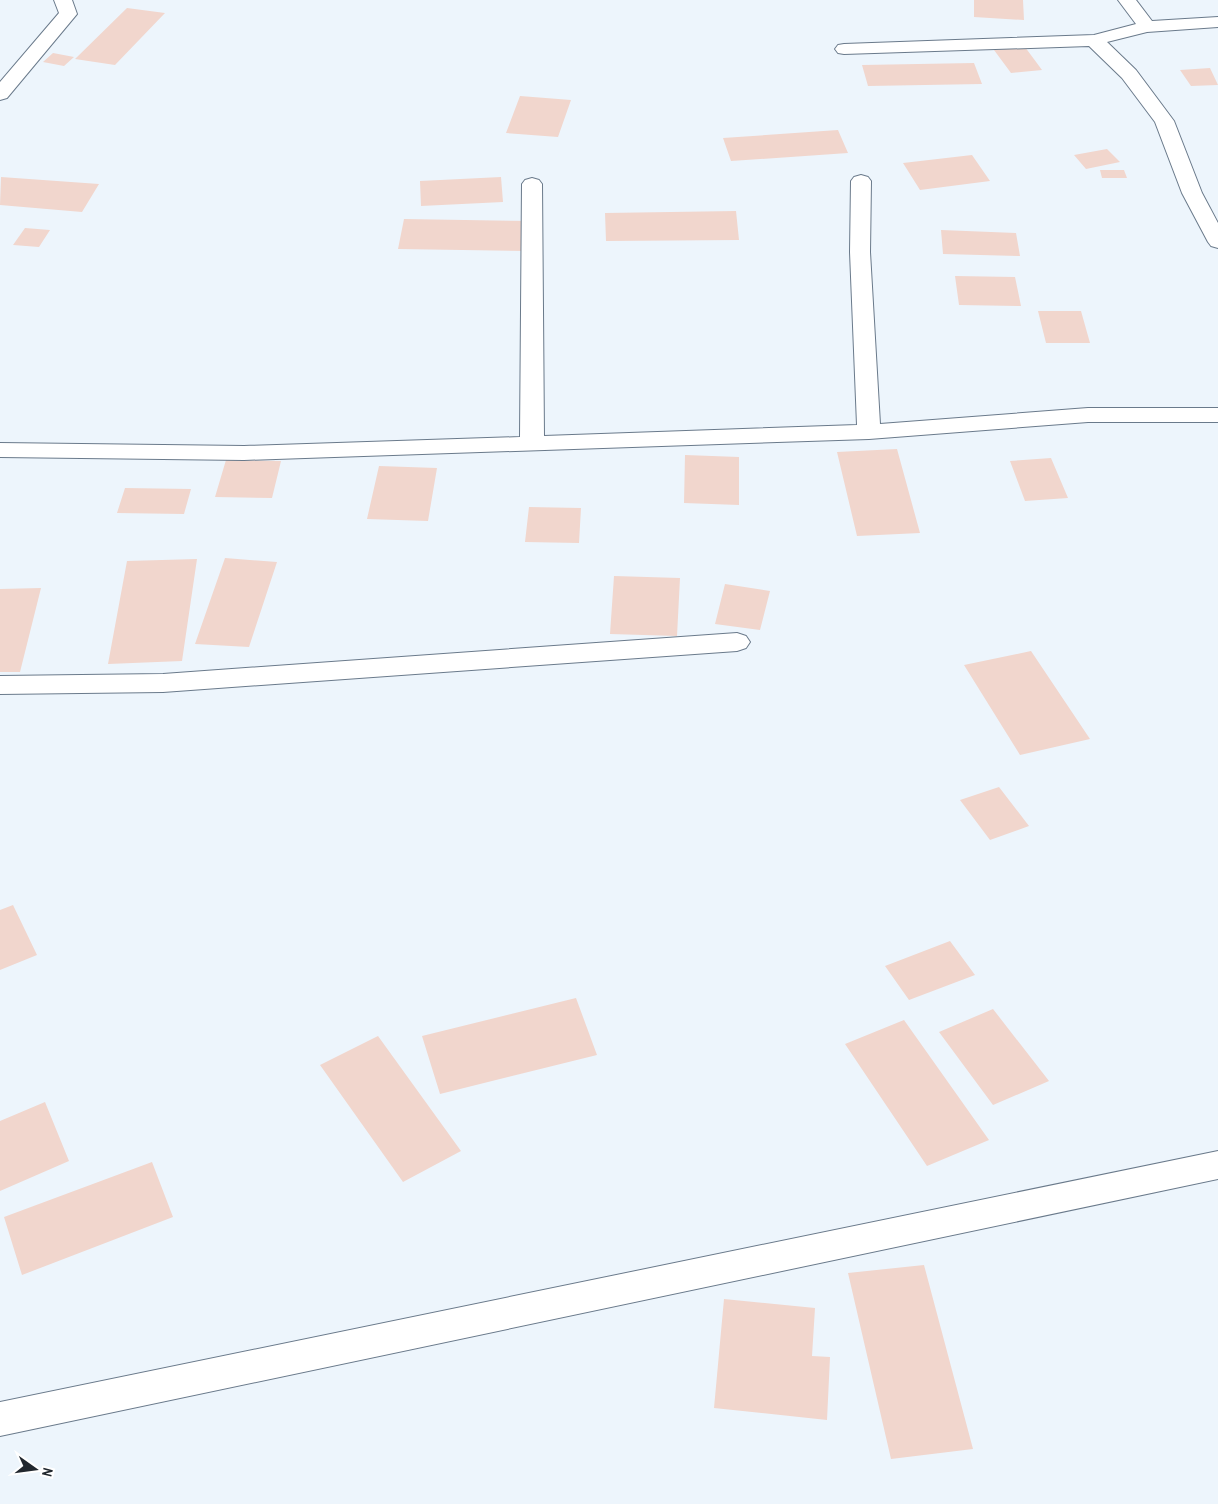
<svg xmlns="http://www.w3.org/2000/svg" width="1218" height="1504" font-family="'Archivo Narrow',sans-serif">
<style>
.building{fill:#f1d6cd}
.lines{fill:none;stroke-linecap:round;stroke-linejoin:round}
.minor-casing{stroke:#6a7a8b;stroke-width:2}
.minor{fill:#fff;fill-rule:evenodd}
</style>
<rect width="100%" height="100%" fill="#edf5fc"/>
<!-- building -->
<path class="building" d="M974,0H1023L1024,20L974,17Z
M127,8L165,13L115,65L75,59Z
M1025,47L1042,70L1011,73L994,50Z
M53,53L74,57L64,66L43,62Z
M974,63L982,84L868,86L862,65Z
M1210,68L1218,85L1191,86L1180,70Z
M520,96L571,100L558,137L506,133Z
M838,130L848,153L731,161L723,138Z
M1107,149L1120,162L1086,169L1074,155Z
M972,155L990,181L920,190L903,163Z
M1100,170H1124L1127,178H1102Z
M1,177L99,184L82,212L0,205Z
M501,177L503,202L421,206L420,181Z
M736,211L739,240L606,241L605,213Z
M404,219L530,221L526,251L398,249Z
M25,228L50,230L39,247L13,245Z
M941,230L1016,233L1020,256L943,254Z
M955,276L1015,277L1021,306L959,305Z
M1038,311H1081L1090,343H1046Z
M897,449L920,533L857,536L837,452Z
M685,455L739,457V505L684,503Z
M1051,458L1068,498L1025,501L1010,461Z
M226,460L281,461L272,498L215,497Z
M379,466L437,468L428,521L367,519Z
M125,488L191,489L184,514L117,513Z
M529,507L581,508L579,543L525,542Z
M225,558L277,562L249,647L195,644Z
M197,559L182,661L108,664L127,561Z
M614,576L680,578L677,636L610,634Z
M725,584L770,591L760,630L715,624Z
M41,588L20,672H0V589Z
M1031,651L1090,739L1020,755L964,665Z
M999,787L1029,826L990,840L960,800Z
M13,905L37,955L0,970V910Z
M950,941L975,975L909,1000L885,966Z
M576,998L597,1055L440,1094L422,1036Z
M993,1009L1049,1081L993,1105L939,1032Z
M904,1020L989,1140L927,1166L845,1044Z
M378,1036L461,1151L403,1182L320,1065Z
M45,1102L69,1161L0,1191V1121Z
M152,1162L173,1217L22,1275L4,1217Z
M924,1265L973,1449L891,1459L848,1273Z
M724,1299L815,1308L812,1356L830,1357L827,1420L714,1408Z"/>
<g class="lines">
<!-- minor casing -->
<g class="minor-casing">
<path id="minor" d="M54,0H72L77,14L7,98L0,100V82L59,13Z
M1118,0H1136L1152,21L1218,17V27L1147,32L1107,42L1136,70L1174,121L1202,193L1218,223V248L1211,246L1208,242L1182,193L1155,122L1122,78L1089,46L844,54L838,53L835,49L838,45L844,44L1094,35L1136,24Z
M861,175L868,177L871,181L870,252L880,424L1088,408H1218V422H1088L869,439L244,460L0,457V443L244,446L520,437L522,184L525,180L532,178L539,180L542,184L544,436L857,425L850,252L851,181L854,177Z
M737,633L746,636L750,642L746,648L737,651L163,692L0,694V676L163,674Z
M1218,1151V1179L0,1436V1402Z"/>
</g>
<!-- minor -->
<use href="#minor" class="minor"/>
</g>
<!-- north arrow -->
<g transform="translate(35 1469) rotate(104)" stroke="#ffffff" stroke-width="4" paint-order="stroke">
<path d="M0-4L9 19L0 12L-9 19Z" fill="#21272e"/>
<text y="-8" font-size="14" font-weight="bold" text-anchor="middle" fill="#21272e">N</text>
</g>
</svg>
